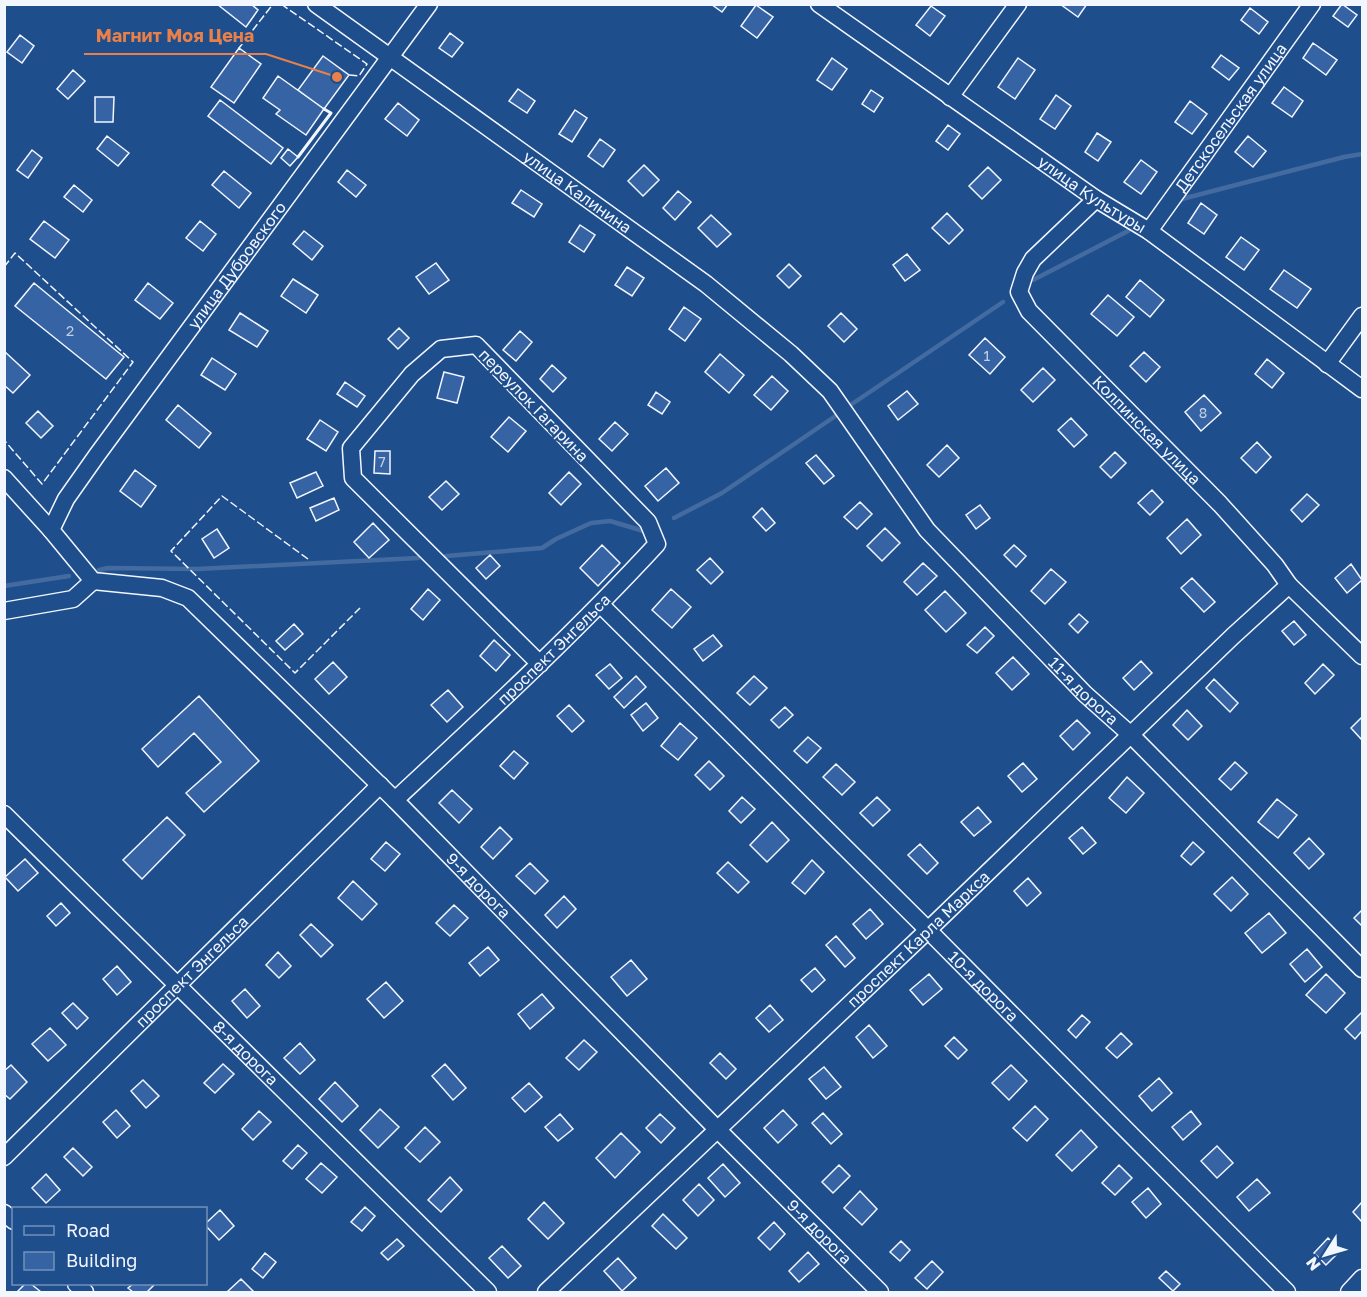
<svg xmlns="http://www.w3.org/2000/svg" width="1367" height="1297" font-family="'Golos Text',sans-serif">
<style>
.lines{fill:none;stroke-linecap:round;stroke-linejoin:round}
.stream{stroke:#446ba0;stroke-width:4.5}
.building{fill:#3563a3;stroke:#f2f6ff;stroke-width:1.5}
.minor-casing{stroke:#f2f6ff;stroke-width:19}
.minor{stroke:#1f4e8c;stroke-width:16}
.fence{stroke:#f2f6ff;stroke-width:1.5;stroke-dasharray:8 3;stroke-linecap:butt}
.wall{stroke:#f2f6ff;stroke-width:3}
.labels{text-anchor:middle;stroke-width:4.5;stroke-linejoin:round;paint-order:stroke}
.number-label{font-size:14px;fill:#c3d1e8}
.street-label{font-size:16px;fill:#f2f6ff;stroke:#1f4e8c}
.leader{fill:none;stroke:#ea8049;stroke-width:2}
.callout-dot{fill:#ea8049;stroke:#1f4e8c;stroke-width:2}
.callout-label{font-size:18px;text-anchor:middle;font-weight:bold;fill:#ea8049;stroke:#1f4e8c;stroke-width:4.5;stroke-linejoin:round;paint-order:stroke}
</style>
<rect width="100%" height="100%" fill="#1f4e8c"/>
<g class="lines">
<!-- stream -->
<path class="stream" d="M1180,201L1182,199L1344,157L1362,154
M1033,280L1128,231
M852,404L1003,302
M674,518L722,493L837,415
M446,556L542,548L556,539L591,523L610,521L647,532
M99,570L108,568L197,569L418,558
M4,586L69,576"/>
</g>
<!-- building -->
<path class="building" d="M217,4H251L258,10L246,27Z
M711,4H728L722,12Z
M1060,4H1087L1078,17Z
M1342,4L1357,15L1348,27L1333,16Z
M756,5L773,17L757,38L741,26Z
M931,6L945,16L930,36L916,25Z
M1250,8L1268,22L1259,34L1241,20Z
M450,33L463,43L452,57L439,48Z
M20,35L34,46L22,63L7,52Z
M1313,43L1337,60L1326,75L1303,58Z
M239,48L261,64L234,103L211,87Z
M1221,55L1239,68L1229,80L1212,67Z
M323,56L349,75L324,109L298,90Z
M832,58L847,69L832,90L817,80Z
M1018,58L1035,70L1015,99L998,87Z
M73,70L85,81L68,99L57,89Z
M278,76L324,109L306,135L276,114L280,110L263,98Z
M1284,87L1303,101L1292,117L1272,103Z
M518,89L535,101L527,113L509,101Z
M871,90L883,98L874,112L862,104Z
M1056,95L1071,106L1055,129L1040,119Z
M95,97H114L113,122H95Z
M220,100L283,148L271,164L208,116Z
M1190,101L1207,114L1192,134L1175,122Z
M398,103L419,120L407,136L385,119Z
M575,110L587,118L572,142L559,134Z
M948,125L960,134L948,150L936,141Z
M1097,133L1111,142L1098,161L1085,152Z
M107,136L129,153L118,166L97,149Z
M1248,136L1266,151L1253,167L1235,152Z
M600,139L615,150L603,167L588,156Z
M288,149L298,157L290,166L281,158Z
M32,150L42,158L28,178L17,170Z
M1141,160L1157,172L1141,194L1124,182Z
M644,165L659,180L643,196L628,181Z
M988,167L1001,180L982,199L969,186Z
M347,170L366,185L356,197L338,182Z
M224,171L251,193L239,208L212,185Z
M74,185L92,200L83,212L64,197Z
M521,190L542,204L534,217L512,203Z
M678,191L691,202L675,220L663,208Z
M1201,203L1217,215L1204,234L1188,223Z
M947,213L963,230L949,244L932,228Z
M711,215L731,234L717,247L698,228Z
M44,221L69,240L55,258L30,239Z
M200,221L216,234L203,251L186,238Z
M580,225L595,235L584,252L569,242Z
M304,231L323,246L312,260L293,244Z
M1241,237L1259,250L1244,270L1226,257Z
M907,254L920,270L905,281L893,265Z
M436,263L449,280L429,294L416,277Z
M789,264L801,276L789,288L777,276Z
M627,267L644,278L632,296L615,285Z
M1284,270L1311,289L1297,308L1270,289Z
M293,279L318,295L306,313L281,296Z
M1140,280L1164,300L1150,317L1126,297Z
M34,283L124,357L106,379L15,306Z
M148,283L173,303L160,319L135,300Z
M1108,295L1134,317L1117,336L1091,314Z
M684,307L701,319L685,341L669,329Z
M240,313L268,331L257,347L229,330Z
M841,313L857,329L844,342L828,326Z
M399,328L409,338L398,349L388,339Z
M520,331L532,342L516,361L503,350Z
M985,338L1005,357L990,374L969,355Z
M4,351L30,375L13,393L4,385Z
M1144,352L1160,367L1146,382L1130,366Z
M720,354L744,375L729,393L705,372Z
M212,358L236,374L225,390L201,375Z
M1267,359L1284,373L1272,388L1255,374Z
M552,365L566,378L553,392L540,379Z
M1043,368L1055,380L1033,402L1021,390Z
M444,372L464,377L457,403L437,398Z
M772,376L788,391L771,410L754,395Z
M345,382L365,396L357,407L337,394Z
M907,391L918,404L898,420L888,406Z
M656,392L670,402L662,414L648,405Z
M1204,395L1221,413L1201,431L1185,412Z
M178,405L211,433L199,448L166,420Z
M38,411L53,426L41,438L26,423Z
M509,417L526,431L508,452L491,437Z
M1071,418L1087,435L1074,447L1058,430Z
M320,420L338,432L326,451L307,439Z
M615,422L628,434L612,451L599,439Z
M1257,442L1271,457L1256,473L1241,458Z
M947,445L959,458L939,477L927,465Z
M375,451H390V474L374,473Z
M1115,452L1126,463L1111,478L1100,467Z
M816,455L834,476L824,484L806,463Z
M666,468L679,483L658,501L645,486Z
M135,470L156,486L141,507L120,491Z
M316,472L323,486L297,498L290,483Z
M569,472L581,484L561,505L549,493Z
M446,481L459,494L442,510L429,497Z
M1152,490L1163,502L1150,515L1138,503Z
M1307,494L1319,505L1302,522L1291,510Z
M334,498L339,510L316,521L310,508Z
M860,502L872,514L857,529L844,517Z
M980,505L990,518L976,529L966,515Z
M762,508L775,523L766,531L753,517Z
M1187,519L1201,535L1181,554L1167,538Z
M373,523L389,540L369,558L354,542Z
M885,528L900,543L882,561L867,546Z
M217,529L229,548L214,558L202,539Z
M602,545L620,563L598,586L580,568Z
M1014,545L1026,556L1016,567L1004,555Z
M490,555L500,566L486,579L476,568Z
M710,558L723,572L711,584L697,570Z
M923,563L937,576L917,595L904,582Z
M1351,564L1362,580L1347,593L1335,578Z
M1051,569L1066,582L1045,604L1031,591Z
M1192,578L1215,602L1204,612L1181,588Z
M428,589L440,600L423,620L411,609Z
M671,589L691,607L672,628L652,610Z
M945,591L966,613L946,632L925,610Z
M1079,614L1088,622L1078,633L1069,624Z
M1294,621L1306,635L1294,645L1282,631Z
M294,624L303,634L285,650L276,641Z
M985,627L994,636L977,653L967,645Z
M713,635L722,646L703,661L694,649Z
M494,640L510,655L496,671L480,656Z
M1013,657L1029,674L1012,690L996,673Z
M1141,661L1152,673L1134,690L1123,678Z
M333,662L347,677L329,694L315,679Z
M610,664L622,678L609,689L596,675Z
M1323,664L1334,675L1315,694L1305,683Z
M636,676L646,687L624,708L614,697Z
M754,676L767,688L750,705L737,693Z
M1214,679L1238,703L1230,712L1206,688Z
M448,690L463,707L447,722L431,705Z
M199,696L259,761L204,812L186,793L221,762L194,733L158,767L142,749Z
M646,703L658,718L643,731L631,715Z
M569,705L584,721L572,732L557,716Z
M785,707L793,715L779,728L771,720Z
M1187,710L1202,726L1188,740L1173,725Z
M1362,717V740L1351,728Z
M1077,720L1090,733L1073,750L1060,736Z
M680,723L697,738L678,760L661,746Z
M808,737L821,748L807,763L794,751Z
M514,751L528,763L514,779L500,766Z
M709,761L724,776L710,790L695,775Z
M1235,762L1247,773L1231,790L1219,779Z
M1023,763L1037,779L1022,792L1008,776Z
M836,764L855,782L842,795L823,777Z
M1127,777L1144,793L1126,813L1109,798Z
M452,790L472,809L459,823L439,803Z
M742,797L755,809L741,823L729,811Z
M877,797L890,810L873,826L860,813Z
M1277,799L1297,815L1278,838L1258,822Z
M978,807L991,822L974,836L961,822Z
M167,817L185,835L142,879L123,860Z
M772,822L789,840L767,862L750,845Z
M500,827L512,839L493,859L481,847Z
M1082,827L1096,843L1083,854L1069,838Z
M1309,838L1324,854L1309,869L1294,853Z
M386,842L400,854L385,871L371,859Z
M1193,842L1204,852L1191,865L1181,856Z
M920,844L938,863L927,874L908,855Z
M25,859L38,873L18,891L5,877Z
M812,860L824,872L805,894L792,883Z
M728,862L749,882L738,893L717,873Z
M530,863L548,881L535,894L516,876Z
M1232,877L1248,894L1231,911L1214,894Z
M1028,878L1041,893L1027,906L1014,891Z
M353,881L377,904L362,920L338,898Z
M564,896L576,909L557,928L545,915Z
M61,903L70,913L56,926L47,916Z
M454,905L468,918L450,936L436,923Z
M870,909L883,924L866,939L853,924Z
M1362,910V926L1354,918Z
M1269,913L1286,933L1262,953L1245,933Z
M311,924L333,945L321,957L300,935Z
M836,936L855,958L845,967L826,945Z
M488,947L499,960L480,976L469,963Z
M1307,949L1322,967L1305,982L1290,964Z
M278,952L291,966L279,978L266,965Z
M631,960L647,979L627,996L611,977Z
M117,966L131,982L117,995L103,979Z
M815,968L825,980L812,992L801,980Z
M929,974L942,989L923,1005L910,990Z
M1326,974L1345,993L1326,1013L1306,995Z
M386,982L403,1001L384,1018L367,999Z
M245,989L260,1006L247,1018L232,1001Z
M542,994L554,1008L530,1029L518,1014Z
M73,1003L88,1018L77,1029L62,1013Z
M770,1005L783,1020L769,1032L756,1018Z
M1362,1012V1031L1355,1039L1345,1029Z
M1082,1015L1090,1022L1076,1038L1068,1030Z
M869,1025L887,1046L873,1058L856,1037Z
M50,1028L66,1045L48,1061L32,1044Z
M1121,1033L1132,1044L1117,1058L1106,1048Z
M954,1037L967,1050L958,1059L945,1046Z
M584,1040L597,1052L579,1070L566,1058Z
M300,1043L315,1060L300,1074L284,1058Z
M720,1053L736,1069L726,1079L710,1063Z
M223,1064L234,1074L215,1093L204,1083Z
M445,1064L466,1088L453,1100L432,1076Z
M11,1065L27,1082L10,1099L4,1094V1071Z
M1011,1065L1027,1081L1009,1100L992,1083Z
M824,1067L841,1087L826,1099L809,1079Z
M1159,1078L1172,1093L1152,1111L1139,1096Z
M143,1080L159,1096L146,1108L131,1091Z
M335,1082L358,1106L342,1122L319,1099Z
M529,1083L542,1097L525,1112L512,1098Z
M1035,1106L1048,1119L1027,1141L1013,1128Z
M380,1109L399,1127L378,1148L360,1130Z
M116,1110L130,1126L117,1138L103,1122Z
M783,1110L797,1125L778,1143L764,1128Z
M259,1111L271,1122L253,1140L242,1129Z
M1191,1111L1201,1124L1183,1140L1172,1127Z
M823,1113L842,1134L831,1144L812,1123Z
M560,1114L573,1129L558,1141L545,1127Z
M660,1114L675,1128L661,1143L646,1128Z
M425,1127L440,1142L420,1162L405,1148Z
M1081,1130L1097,1147L1072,1171L1056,1155Z
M621,1133L640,1152L615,1178L596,1158Z
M298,1145L307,1153L292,1169L283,1161Z
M1217,1146L1233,1163L1217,1178L1201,1161Z
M73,1148L92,1167L83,1176L64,1157Z
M321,1163L337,1177L322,1193L306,1179Z
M723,1164L740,1183L725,1197L708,1178Z
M839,1165L850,1176L833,1193L822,1182Z
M1119,1165L1132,1178L1115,1195L1102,1183Z
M46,1174L60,1190L46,1203L32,1188Z
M450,1177L462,1190L441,1212L428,1200Z
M1257,1179L1270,1193L1249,1211L1237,1197Z
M699,1184L714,1200L698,1216L683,1200Z
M1148,1188L1161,1204L1146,1218L1132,1202Z
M860,1191L877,1209L862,1225L844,1208Z
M544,1202L564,1223L548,1239L528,1219Z
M1362,1202V1222L1353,1212Z
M365,1207L375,1216L362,1231L351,1222Z
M220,1210L234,1226L219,1240L206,1226V1223Z
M663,1214L687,1238L676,1249L652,1226Z
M774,1222L785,1234L770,1250L758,1238Z
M1328,1238L1341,1250L1326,1265L1314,1253Z
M397,1239L404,1246L388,1260L381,1253Z
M901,1241L910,1250L900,1261L890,1252Z
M502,1246L521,1266L508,1278L489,1258Z
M808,1252L819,1264L799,1282L789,1271Z
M265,1253L276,1262L263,1278L252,1269Z
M618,1258L636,1278L622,1291L604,1271Z
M932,1261L943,1272L927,1289L915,1278Z
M1166,1271L1180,1284L1173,1291L1159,1278Z
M241,1279L254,1292H227Z
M25,1284H31L41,1292H17Z
M133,1284H155L147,1292H133L128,1288Z"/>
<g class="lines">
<!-- minor casing -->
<g class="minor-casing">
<g id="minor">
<path id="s1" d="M316,4L706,284L791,354L830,391L927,530L1085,694L1131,735L1362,969"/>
<path id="s2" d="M819,4L1096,199L1149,231L1362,389"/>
<path d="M950,97L1018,4"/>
<path id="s3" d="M1096,199L1033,259L1025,273L1019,292L1029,311L1220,504L1275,565L1289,585L1362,656"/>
<path id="s4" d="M1149,231L1312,4"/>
<path d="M1327,364L1362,316"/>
<path id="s5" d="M4,478L51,530L93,581L162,588L188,598L395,800L717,1129L880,1292"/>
<path id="s6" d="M51,530L66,499L97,455L429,4"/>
<path id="s7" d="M601,605L928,930L1287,1292"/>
<path d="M4,611L73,599L93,581"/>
<path id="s8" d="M395,800C484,717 574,634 657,544L648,522L476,345L441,349L412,374L351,448L353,478L540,664"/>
<path id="s9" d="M4,814L488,1292"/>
<path id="s10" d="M4,1157L380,785"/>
<path d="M4,1213L14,1221"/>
<path d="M76,1284L85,1292"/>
<path id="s11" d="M546,1292L928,930L1233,636L1289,585"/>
<path d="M1349,1292L1362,1278"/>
</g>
</g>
<!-- minor -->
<use href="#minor" class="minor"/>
<!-- fence -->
<path class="fence" d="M281,4L367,64L359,76L349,75
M239,48L273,4
M4,267L15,253L133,362L42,484L4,440
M308,559L222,496L171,551L295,673L360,608"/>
<!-- wall -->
<path class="wall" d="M298,157L331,113L324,109"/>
</g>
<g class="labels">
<!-- number labels -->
<g class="number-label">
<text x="70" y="336">2</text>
<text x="987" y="361">1</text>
<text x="1203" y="418">8</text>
<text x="382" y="467">7</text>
</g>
<!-- street labels -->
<g class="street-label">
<text dy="6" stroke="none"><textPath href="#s4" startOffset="140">Детскосельская улица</textPath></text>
<text dy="6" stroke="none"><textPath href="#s1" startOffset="322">улица Калинина</textPath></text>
<text dy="6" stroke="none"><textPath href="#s2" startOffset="333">улица Культуры</textPath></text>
<text dy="6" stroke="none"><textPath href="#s6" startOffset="324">улица Дубровского</textPath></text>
<text transform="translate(534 405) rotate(46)" y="6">переулок Гагарина</text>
<text dy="6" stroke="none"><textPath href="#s3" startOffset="312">Колпинская улица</textPath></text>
<text dy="6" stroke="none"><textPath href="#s8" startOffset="219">проспект Энгельса</textPath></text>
<text dy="6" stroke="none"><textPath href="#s1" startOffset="1038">11-я дорога</textPath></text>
<text dy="6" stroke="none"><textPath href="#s5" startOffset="642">9-я дорога</textPath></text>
<text dy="6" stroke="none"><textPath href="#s11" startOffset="513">проспект Карла Маркса</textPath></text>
<text dy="6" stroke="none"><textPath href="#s10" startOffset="264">проспект Энгельса</textPath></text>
<text dy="6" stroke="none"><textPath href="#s7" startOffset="540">10-я дорога</textPath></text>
<text dy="6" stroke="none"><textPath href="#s9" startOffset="340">8-я дорога</textPath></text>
<text dy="6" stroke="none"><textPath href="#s5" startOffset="1128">9-я дорога</textPath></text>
</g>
</g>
<!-- callouts -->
<path class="leader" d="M337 77L266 54H84"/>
<circle class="callout-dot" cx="337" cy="77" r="6"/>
<g class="callout-label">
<text x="175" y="42">Магнит Моя Цена</text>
</g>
<!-- border -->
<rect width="1367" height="1297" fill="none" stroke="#f2f6ff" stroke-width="12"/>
<!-- legend -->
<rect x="12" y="1207" width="195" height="78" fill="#1f4e8c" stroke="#7391ba" stroke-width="1.5"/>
<rect x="24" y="1226" width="30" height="9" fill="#1f4e8c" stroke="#7391ba" stroke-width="1.5"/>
<text x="66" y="1237" font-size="18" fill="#f2f6ff">Road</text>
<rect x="24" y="1252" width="30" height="18" fill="#3563a3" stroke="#7391ba" stroke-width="1.5"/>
<text x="66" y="1267" font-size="18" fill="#f2f6ff">Building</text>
<!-- north arrow -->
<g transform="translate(1325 1255) rotate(233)" stroke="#1f4e8c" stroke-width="4.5" paint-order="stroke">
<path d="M0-4.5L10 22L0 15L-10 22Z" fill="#f2f6ff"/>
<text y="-9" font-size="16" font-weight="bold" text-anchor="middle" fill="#f2f6ff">N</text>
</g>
</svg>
